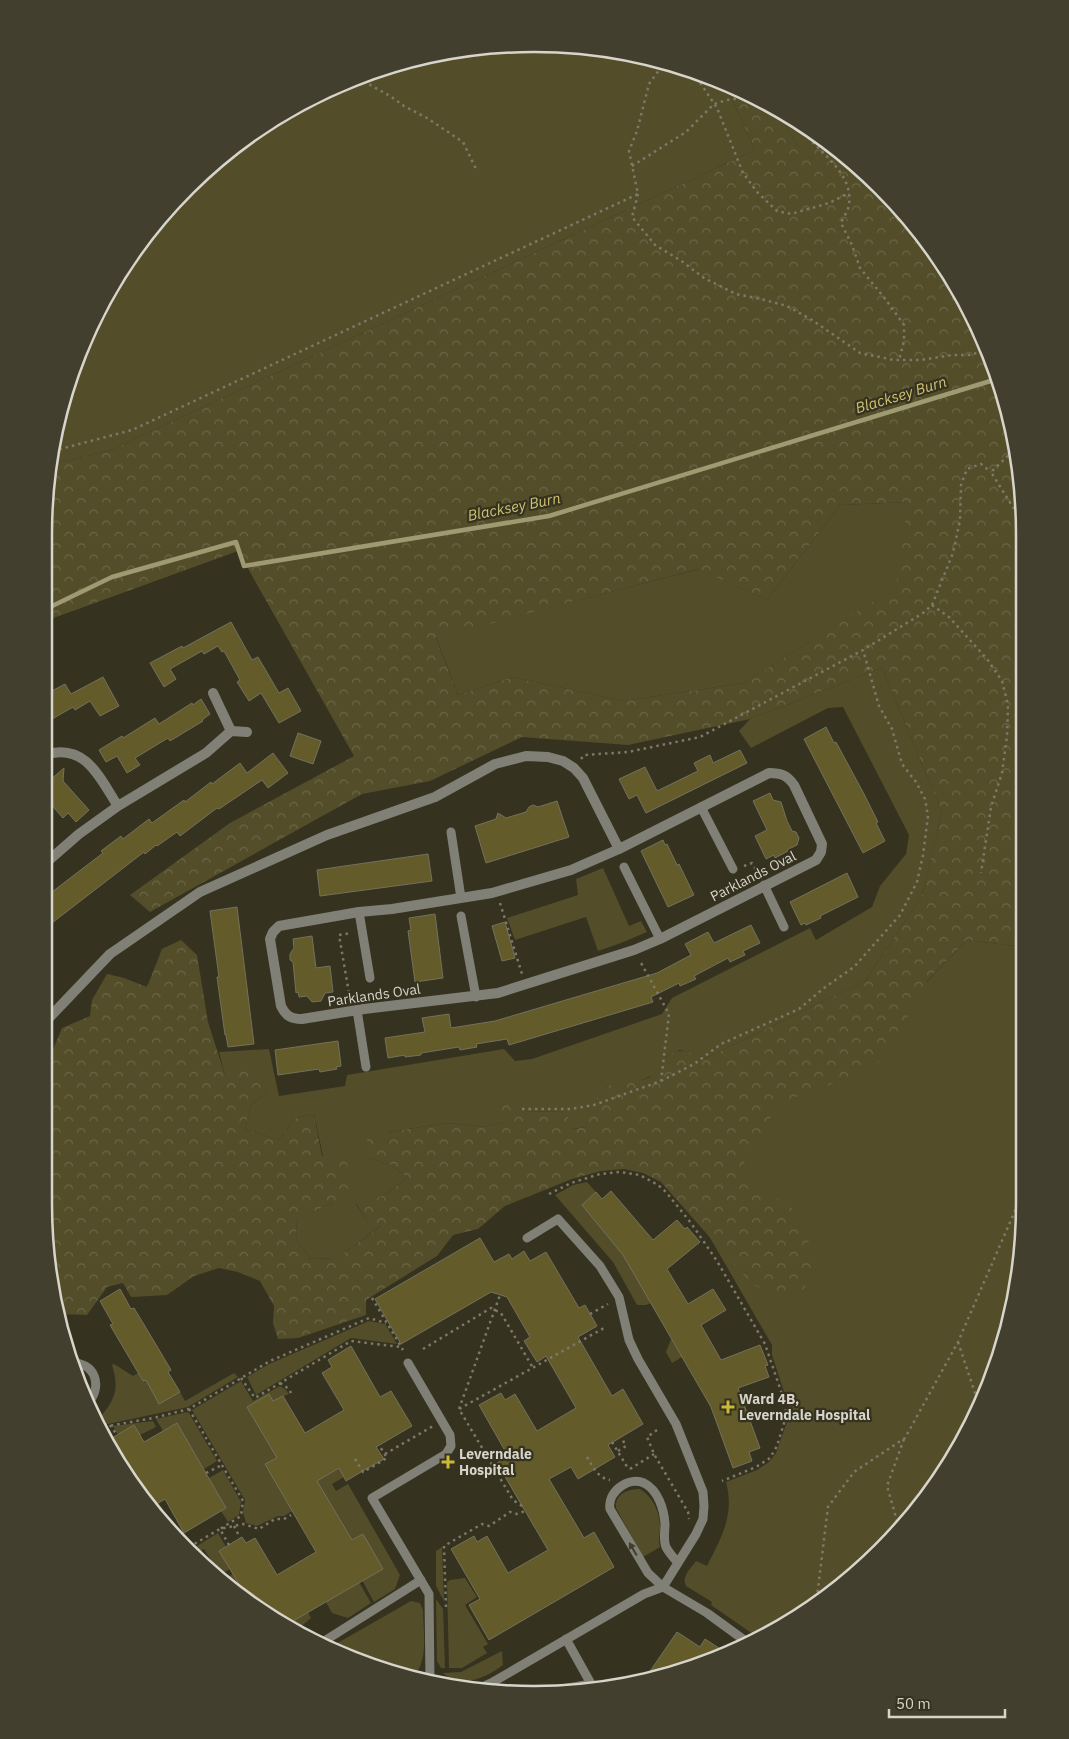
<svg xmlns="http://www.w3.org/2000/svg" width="1069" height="1739" font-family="'IBM Plex Sans',sans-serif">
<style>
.green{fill:#534d29}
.forest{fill:url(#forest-crowns);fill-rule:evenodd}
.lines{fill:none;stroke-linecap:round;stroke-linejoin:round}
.stream{stroke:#a09a73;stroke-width:4.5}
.building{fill:#635b29;stroke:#74715d}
.path{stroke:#7c796a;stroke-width:2.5;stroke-dasharray:2.5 4;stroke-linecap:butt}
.service{stroke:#818077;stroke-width:9}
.minor{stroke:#818077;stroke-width:10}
.oneway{fill:#403e2d}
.poi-dot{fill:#cdb938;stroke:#353220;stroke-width:2}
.labels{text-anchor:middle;stroke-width:4.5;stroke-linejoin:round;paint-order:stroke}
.street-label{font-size:14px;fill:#d7d5ca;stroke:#353220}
.poi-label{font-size:14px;font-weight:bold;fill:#d7d5ca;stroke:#353220;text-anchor:start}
.water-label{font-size:15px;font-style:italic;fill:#d0c274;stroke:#353220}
.rim{fill:none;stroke:#d7d5ca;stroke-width:2.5}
</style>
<defs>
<pattern id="forest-crowns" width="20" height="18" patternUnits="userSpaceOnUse" patternTransform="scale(1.25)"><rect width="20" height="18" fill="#534d29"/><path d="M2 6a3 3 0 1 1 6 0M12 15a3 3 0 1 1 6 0" fill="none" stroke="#6b6647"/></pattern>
</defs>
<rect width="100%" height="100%" fill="#353220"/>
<!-- green -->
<path class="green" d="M566,45L661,60L725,84L755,150L111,450L50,465L81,347L145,236L211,166L289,110L376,70L470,48Z
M775,109L833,145L834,146H798Z
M909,502L897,587L744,683L623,701L512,677L458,695L436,637L699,569L767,600L840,505Z
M882,668L942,812L922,896L865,981L706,1058L680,1050L667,1056L654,1075L637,1082L608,1086L585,1113L587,1127L572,1129L565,1111L524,1112L502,1122L484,1127L448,1123L388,1132L370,1158L391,1165L408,1178L382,1196L356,1204L367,1221L382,1225L337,1258L311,1259L297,1242L296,1218L333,1203L314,1114L295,1118L279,1140L245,1129L251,1105L267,1092L226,1079L219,1052L269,1049L279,1096L345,1086L347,1075L504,1049L515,1061L532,1059L662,1014L672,998L810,928L816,940L872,907L880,886L906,854L909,835L843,707L828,708L751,748L739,731L750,719Z
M603,868L629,926L641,921L647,932L621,943L598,951L586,917L515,940L507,918L578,895L576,879Z
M967,940L1022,947L1021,1268L988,1392L924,1503L833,1594L760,1639L711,1605L712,1602L686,1586C681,1577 691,1568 696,1561L707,1566C721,1538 735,1515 726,1482L757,1470L769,1462L776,1453L788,1419L789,1407L772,1355V1345L709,1236L669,1189L718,1111L882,1028Z
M587,1182L596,1192L582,1205L623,1255L651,1303L646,1305H637L613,1262L555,1195L573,1185Z
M369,1321L385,1324L397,1344L351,1338L256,1395L247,1377L269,1364Z
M671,1339L682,1357L672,1363L666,1352Z
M114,1364L133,1376L138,1373L143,1381L146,1380L159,1403L180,1392L185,1401L234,1373L238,1377L188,1407L108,1424L101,1416C116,1398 119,1388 112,1365Z
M241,1381L253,1401L280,1386L286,1390L289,1394L273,1401L247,1407L277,1458L266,1464L292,1511L284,1516H278L257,1526L246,1523L243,1512L245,1500L192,1410Z
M187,1412L189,1413L217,1461L204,1469L177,1423L163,1431L156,1419Z
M153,1421L156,1427L140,1435L134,1425L118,1435L113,1426Z
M339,1468L344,1477L332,1484L336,1491L348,1484L400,1575L395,1589L374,1602L362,1580L363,1534L352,1540L317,1481Z
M223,1470L241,1502L239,1515L228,1522L221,1511L226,1508L209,1478Z
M640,1489C653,1497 660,1512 660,1527C660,1534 658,1541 660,1547L643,1557L616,1508C615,1494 627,1489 640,1489Z
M218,1533L226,1547L219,1551L230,1569L220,1575L204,1549L196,1554L192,1549Z
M442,1547L444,1601L436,1586V1551Z
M233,1574L248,1601H247L236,1594L223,1580Z
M465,1578L477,1597L465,1605L488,1644L483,1647L487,1653L462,1668H449L447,1582L450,1580Z
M359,1582L371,1603L348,1618L332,1613L326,1602Z
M436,1599L443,1609L445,1668H441L437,1661Z
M411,1601L420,1603L423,1610C423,1630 430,1667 410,1678L377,1669L327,1649Z
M308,1612L311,1618L296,1631L290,1623Z
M502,1651L503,1665C486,1678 462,1689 443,1673L461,1672Z"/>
<!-- forest -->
<path class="forest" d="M725,84L751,94L775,109L798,146H834L904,211L960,289L1008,407L1024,502L1022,947L967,940L927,981L907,1018L901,1039L872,1069L778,1104L743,1165L751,1187L790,1205L807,1235L815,1269L804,1289L783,1295L752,1285L661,1182L643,1173L624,1169L601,1171L572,1179L505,1206L478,1229L453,1235L437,1256L366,1300V1315L298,1338L278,1339L273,1323L274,1306L260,1281L238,1272L219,1268L194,1276L167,1295L131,1297L123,1283L107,1287L87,1315L58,1314L48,1269V1061L62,1028L90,1016L92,1000L107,974L124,978L147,987L162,949L181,940L197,955L208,1022L226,1078L245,1070L267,1092L251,1105L245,1129L279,1140L295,1118L314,1114L322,1156L346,1159L353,1188L333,1203L296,1219L297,1242L311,1259L337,1258L381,1226L367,1221L356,1203L382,1196L408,1178L391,1165L370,1158L367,1139L388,1132L448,1123L484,1127L502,1122L499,1103L511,1100L524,1112L566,1111L572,1129L587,1127L584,1113L608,1086L623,1077C665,1091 654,1052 680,1051C687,1050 699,1056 706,1058L865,981L922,896L942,812L882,668L750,719L628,745L522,737L430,781L362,794L150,912L130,895L230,823L354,756L238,551L48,620V471L50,465L111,450L755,150ZM908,502L896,587L744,683L623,701L512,677L458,695L436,638L698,569L767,600L840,505Z"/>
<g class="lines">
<!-- stream -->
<path class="stream" d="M48,608L112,577L236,542L244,566L549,516L997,379"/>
</g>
<!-- building -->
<path class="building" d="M231,622L252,660L258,657L279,693L288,688L301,711L279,723L261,693L249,701L237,682L240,680L224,651L222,652L218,646L204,654L202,651L170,669L176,679L164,687L150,663L182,646L183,648Z
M103,677L119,706L100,716L90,701L75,710L73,707L52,719L48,713V693L65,684L71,694Z
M201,699L210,714L202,720L203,721L170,741L168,738L135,758L140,765L127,773L117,756L106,762L99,750L122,736L123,738L155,718L159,724L192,703L193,705Z
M826,727L834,743L836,742L864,794L878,822L876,823L885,841L863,853L804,739Z
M298,733L321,741L313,764L290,756Z
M740,750L747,763L646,813L637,795L629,799L619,779L645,767L657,791L698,771L694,763L710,755L713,763Z
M273,753L288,773L268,788L262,780L219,809L217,808L180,836L177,832L157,846L156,845L145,854L144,852L48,926V895L103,853L101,851L121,836L123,839L149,819L152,823L184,800L185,802L211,782L212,784L240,763L247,773Z
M64,768L63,781L89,810L76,822L68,813L63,818L48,801V782Z
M770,793L773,800L781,802L787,821L792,831L796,832L799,838L797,845L787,850L788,851L775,858L774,855L766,859L755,836L767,830L753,801Z
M557,801L569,837L486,863L475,826L496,819L498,813L506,818L526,812L529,807L533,805L538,807Z
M663,840L665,845L667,844L677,865L679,864L694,895L668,907L641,851Z
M428,854L432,881L320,896L317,870Z
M847,873L858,897L820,916L821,918L806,925L805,923L801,925L790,902Z
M237,907L254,1044L228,1047L226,1035H225L217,977H219L210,911Z
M435,914L443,978L415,982L408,931L411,930L409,918Z
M505,922L515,958L502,961L492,926Z
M751,925L760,943L743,951L745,955L730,962L728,958L694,976L696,979L680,986L679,983L651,997L653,1002L509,1045L507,1039L476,1044L477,1047L460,1050L459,1047L421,1053V1055L405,1057V1055L388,1058L385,1038L425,1032L422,1018L449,1014L451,1028L495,1021L657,973L691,955L685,944L708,932L714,943Z
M312,936L316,968L330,966L333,992L325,993L321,1001L312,1002L307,996L299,997L298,992L296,993L293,962L290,960V954L294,948L293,939Z
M338,1041L341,1066L336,1067L337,1069L320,1072L319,1069L278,1075L275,1050Z
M611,1191L653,1240L677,1220L685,1229L687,1227L700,1242L667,1269L688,1304L713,1289L726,1310L701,1325L721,1360L760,1345L768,1365L765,1366L769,1377L738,1388L760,1448L749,1452L752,1461L733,1468L711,1407L623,1255L582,1205L596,1192L602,1199Z
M480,1238L494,1262L509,1254L512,1259L524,1251L530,1261L546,1252L579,1308L585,1305L597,1326L578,1337L612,1396L623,1389L643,1424L608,1445L615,1457L578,1479L571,1467L549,1479L584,1538L594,1532L614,1567L489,1640L469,1605L480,1599L451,1549L474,1536L477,1542L487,1536L508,1573L548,1550L497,1463L508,1456L479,1405L501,1393L505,1400L515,1394L537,1431L576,1408L546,1356L537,1362L524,1341L530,1337L507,1297L491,1292L401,1344L375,1299Z
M120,1289L131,1309L134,1308L161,1353L171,1370L168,1372L180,1392L159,1404L146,1380L143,1381L110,1325L113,1324L100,1301Z
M351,1346L380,1397L391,1391L412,1426L376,1447L384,1459L361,1472L346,1481L339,1468L317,1481L352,1540L363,1534L383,1569L286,1625L250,1602L219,1551L242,1537L246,1543L255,1538L277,1575L316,1552L265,1464L277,1458L247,1407L269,1394L273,1401L283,1396L305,1433L344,1410L322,1373L332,1367L328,1360Z
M177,1423L226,1508L184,1533L165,1499L150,1508L145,1503L107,1441L134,1425L144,1442Z
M677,1632L700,1647L705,1639L728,1654L692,1669L644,1680Z"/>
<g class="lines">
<!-- path -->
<path class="path" d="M693,72L717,108L743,173L758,193L777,211L791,214L829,203L849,193
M358,78L390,96L404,106L427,118L463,142L476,169
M796,122C813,150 854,169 849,205C848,211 843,218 841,223L852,245L860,268L886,300L904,325V341L899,360
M632,166L686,132L714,104L727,100L755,96
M638,194L632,217L655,245L680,260L704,278L736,294L761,299L787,306L812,320L860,353L894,360H921L952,355H969L985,351
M1015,445L1013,451L991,472L1024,525
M53,451L132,430L638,194L629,151L637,131L649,84L665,62
M932,605L949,617L987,659L1002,681L1008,705L1007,736L1002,773L991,807L981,873
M581,759L584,755L628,752L700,737L863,650L923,613L932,605L953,553L960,520L961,485L967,469L981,464L991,472
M744,866L752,863L759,875
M500,903L522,974
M350,999L339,935L351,933
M661,1081L694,1064L721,1044L799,1009L824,988L854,967L900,915L917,882L923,855L928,816L925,799L916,782L902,764L892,729L879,706L863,650
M522,1109H571L594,1105L661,1081L669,1014L640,961
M549,1194L571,1183L600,1174L620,1172L640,1175L658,1185L666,1192L691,1223L717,1261L765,1344L786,1406L785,1420L777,1446L770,1458L756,1467L722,1481
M372,1298L403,1350
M590,1314L608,1304
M958,1342L976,1396L978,1409
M423,1349L491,1308L501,1313L533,1368
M241,1378L255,1398L351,1341L401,1347
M280,1383L289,1389L291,1393
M189,1409L243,1501L241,1516L220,1529L229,1545
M459,1409L500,1295
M100,1418L107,1426
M110,1425L117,1435
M98,1428L153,1418L189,1409L270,1361L369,1318L386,1323
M657,1430L647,1437L654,1454L688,1512L689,1519
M612,1442L629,1470
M618,1451L626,1446L621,1437
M385,1454L433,1426
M587,1457C593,1467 598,1478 610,1480
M355,1459L363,1472L387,1458L379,1445
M630,1469L654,1454
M206,1473L222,1465
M522,1506L513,1500L459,1409L604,1328
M234,1526L240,1538
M899,1528L887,1486L904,1439
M189,1547L220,1529L243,1524L259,1529L275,1519H284L291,1515
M816,1605L828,1507L854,1472L905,1438L958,1342L1021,1197
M446,1607L444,1546L482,1524L489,1526L510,1512L517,1514L525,1511"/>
<!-- service -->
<path class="service" d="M701,807L733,869
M451,832L461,898
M624,867L660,939
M764,885L784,927
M359,912L370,978
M461,916L476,997
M357,1010L366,1067
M70,1363C95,1361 104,1387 87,1404
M408,1363L450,1435L451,1446L446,1454L372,1498L429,1594L430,1683
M678,1563C674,1558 669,1553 666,1547C663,1540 665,1531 665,1524C664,1509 658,1490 644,1483C627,1476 607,1493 610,1509L648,1573L663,1587L707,1613L751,1645
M566,1639L595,1691
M318,1645L421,1580
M461,1688L482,1687L493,1682L644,1594L663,1587L696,1534L703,1519L704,1506L703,1492L676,1424L638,1359L629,1340L619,1297L600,1266L558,1219L527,1238
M528,1695L591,1684"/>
<!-- minor -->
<path class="minor" d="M231,731L247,732
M48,754C87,744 100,779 118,806
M769,773C781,773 787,775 794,785L822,844L821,852L816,860L660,939L634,950L498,993L364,1009L302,1019C291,1019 286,1016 281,1006L270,939L273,932L279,926L359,912L392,909L492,893L571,870L619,849Z
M48,861L79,834L118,806L206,753L231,731L213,693
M48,1019L110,954L200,892L327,835L435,797L495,764L526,756L548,757L563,761L574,768L583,778L619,849"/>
</g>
<!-- one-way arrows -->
<defs><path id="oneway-solid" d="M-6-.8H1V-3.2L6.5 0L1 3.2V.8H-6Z" transform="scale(1.25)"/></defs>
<use class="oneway" href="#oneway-solid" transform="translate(633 1549) rotate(-120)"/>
<!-- markers -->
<g class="poi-dot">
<path d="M725.5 1399.5h5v5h5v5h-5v5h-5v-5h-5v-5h5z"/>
<path d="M445.5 1454.5h5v5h5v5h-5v5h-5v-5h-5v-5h5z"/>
</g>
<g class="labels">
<!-- street labels -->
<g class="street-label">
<text transform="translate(753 876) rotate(-27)" y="5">Parklands Oval</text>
<text transform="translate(374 995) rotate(-8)" y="5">Parklands Oval</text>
</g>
<!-- poi labels -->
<g class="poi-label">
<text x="739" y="1404">Ward 4B,<tspan x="739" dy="16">Leverndale Hospital</tspan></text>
<text x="459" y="1459">Leverndale<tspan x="459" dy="16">Hospital</tspan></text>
</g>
<!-- water labels -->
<g class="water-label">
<text transform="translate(901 395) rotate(-17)" y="5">Blacksey Burn</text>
<text transform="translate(514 507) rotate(-11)" y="5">Blacksey Burn</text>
</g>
</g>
<!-- crop -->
<path d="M0 0H1069V1739H0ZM534 52H534A482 482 0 0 1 1016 534V1204A482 482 0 0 1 534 1686H534A482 482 0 0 1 52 1204V534A482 482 0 0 1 534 52Z" fill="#423f2e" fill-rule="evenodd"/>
<path class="rim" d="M534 52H534A482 482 0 0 1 1016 534V1204A482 482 0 0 1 534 1686H534A482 482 0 0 1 52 1204V534A482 482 0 0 1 534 52Z"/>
<!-- scale -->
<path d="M889 1709v8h116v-8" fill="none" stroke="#d7d5ca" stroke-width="2.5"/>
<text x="896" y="1709" font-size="15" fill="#d7d5ca" stroke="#353220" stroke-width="4" paint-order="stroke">50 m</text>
</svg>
